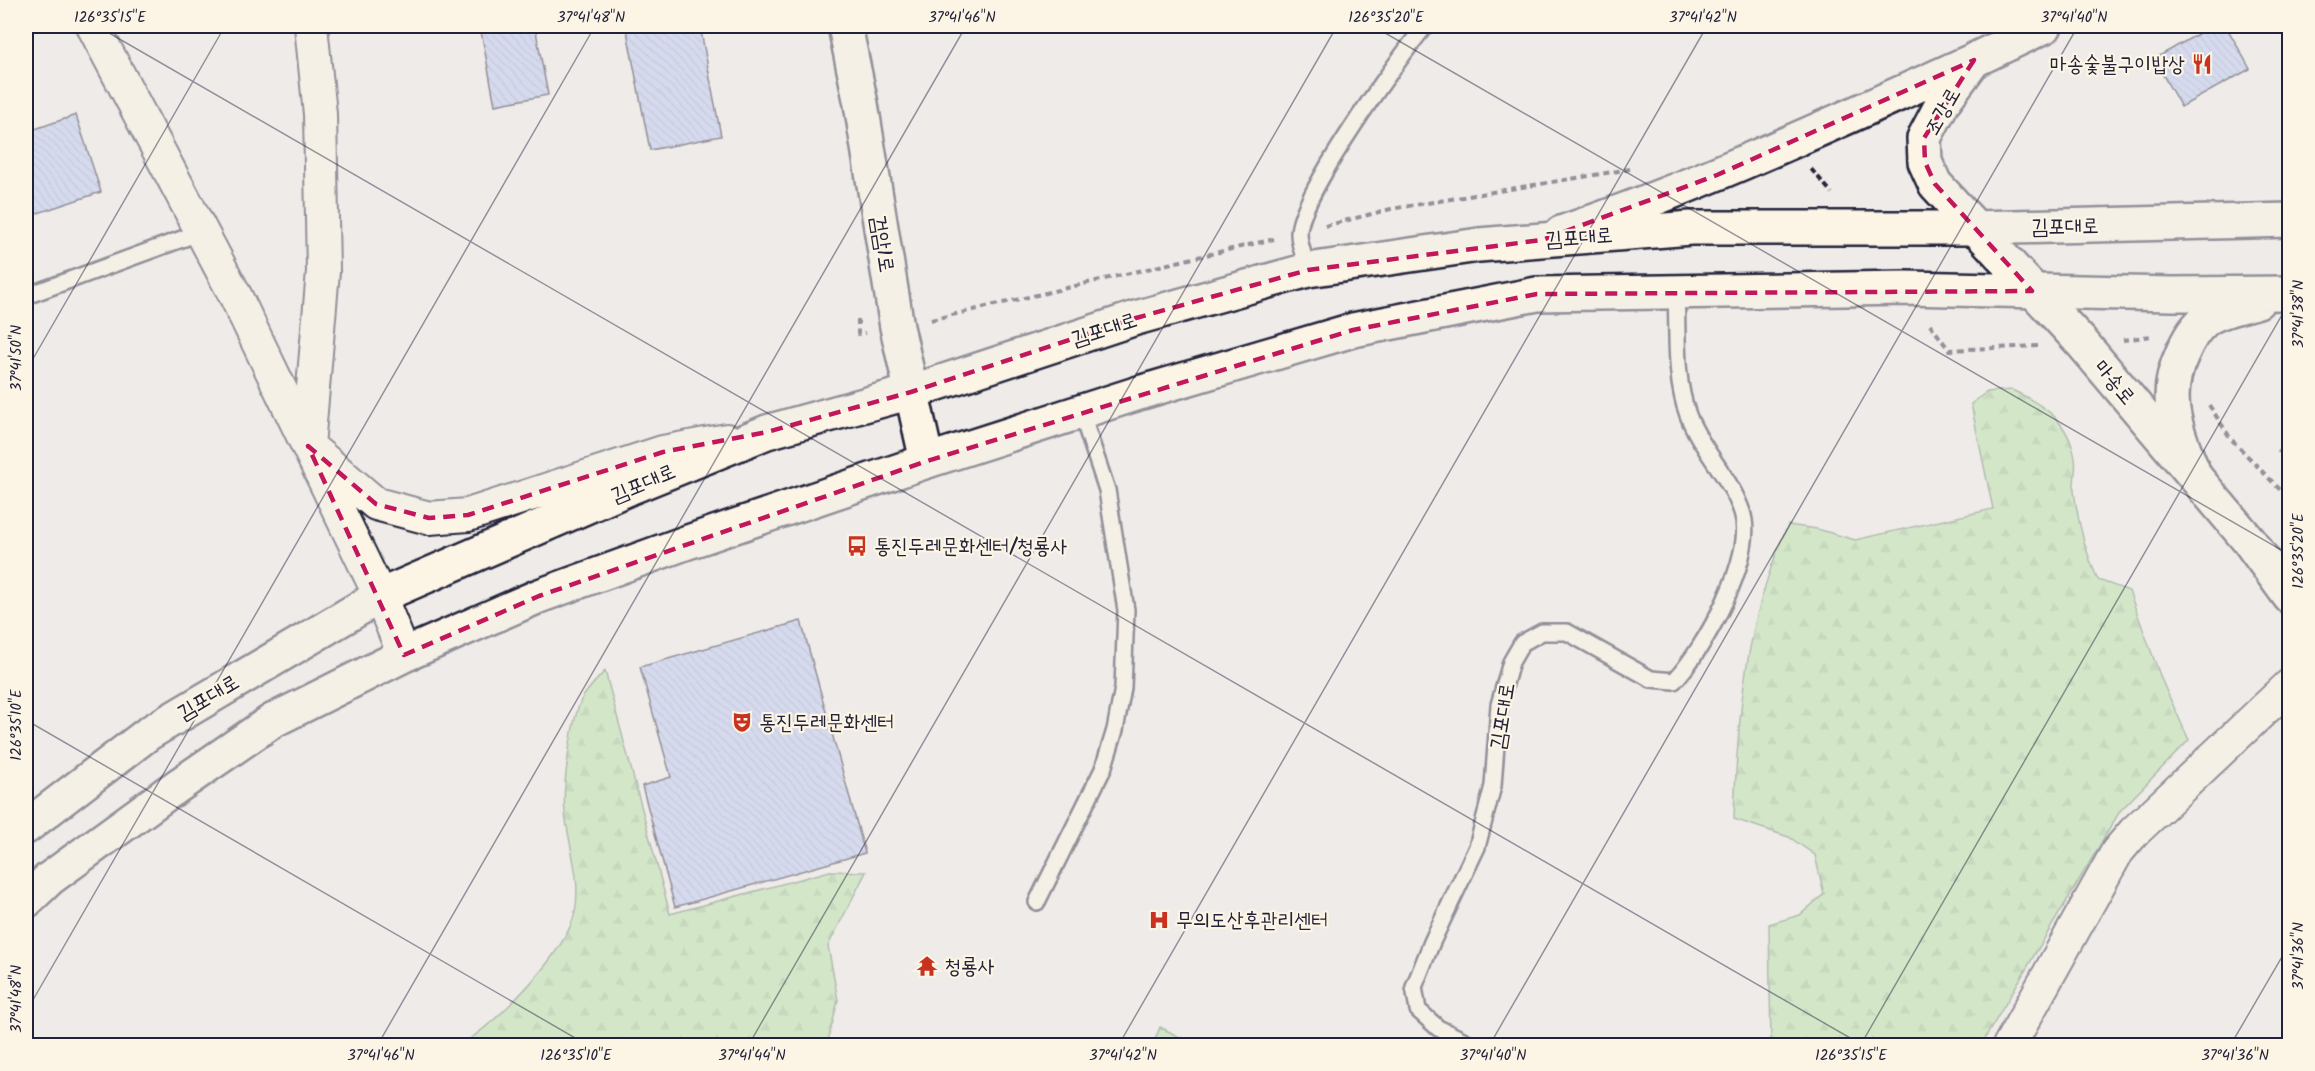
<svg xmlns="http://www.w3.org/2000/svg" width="2315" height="1071" font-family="Kalam,'Poor Story',sans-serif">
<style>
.forest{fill:url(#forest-firs);stroke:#6a826f;stroke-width:1.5}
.building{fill:url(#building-back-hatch);stroke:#22223b;stroke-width:1.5}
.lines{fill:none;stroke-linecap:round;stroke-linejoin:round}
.service-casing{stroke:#22223b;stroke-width:20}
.minor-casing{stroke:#22223b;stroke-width:36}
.tertiary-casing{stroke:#22223b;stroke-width:38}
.primary-casing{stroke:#22223b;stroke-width:38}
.path{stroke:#22223b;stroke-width:4;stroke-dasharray:6 4.5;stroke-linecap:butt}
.service{stroke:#fcf5e5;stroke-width:15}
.minor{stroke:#fcf5e5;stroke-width:32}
.tertiary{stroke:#fcf5e5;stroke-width:33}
.primary{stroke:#fcf5e5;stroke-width:33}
.marked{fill:none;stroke:#c2185b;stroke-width:4.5;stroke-dasharray:12 8;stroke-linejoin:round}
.ticks{fill:none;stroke:#22223b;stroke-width:1.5;stroke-opacity:0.45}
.labels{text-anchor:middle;stroke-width:4.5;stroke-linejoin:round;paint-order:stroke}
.poi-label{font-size:21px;fill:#22223b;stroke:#fcf5e5;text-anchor:start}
.street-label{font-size:21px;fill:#22223b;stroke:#fcf5e5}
.neatline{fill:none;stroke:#22223b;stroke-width:2}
.ticks-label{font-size:15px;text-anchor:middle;fill:#22223b}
</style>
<defs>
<pattern id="forest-firs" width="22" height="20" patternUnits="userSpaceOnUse" patternTransform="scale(1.5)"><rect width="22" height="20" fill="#b1e2a3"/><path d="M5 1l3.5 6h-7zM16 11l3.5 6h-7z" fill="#98c28d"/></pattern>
<pattern id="building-back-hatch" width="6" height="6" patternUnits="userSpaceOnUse" patternTransform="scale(1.5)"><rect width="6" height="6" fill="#b7c5f5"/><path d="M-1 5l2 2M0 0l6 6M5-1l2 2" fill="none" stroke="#9da9d3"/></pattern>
</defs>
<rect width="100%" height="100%" fill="#eeebe8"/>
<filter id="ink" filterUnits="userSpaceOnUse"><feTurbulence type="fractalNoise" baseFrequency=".0167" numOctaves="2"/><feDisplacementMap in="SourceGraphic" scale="12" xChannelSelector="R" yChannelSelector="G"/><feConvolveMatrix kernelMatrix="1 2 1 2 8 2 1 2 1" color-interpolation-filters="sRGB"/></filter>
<g filter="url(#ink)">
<!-- forest -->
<path class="forest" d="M2012,390C2044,405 2068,420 2075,458C2077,469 2073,480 2074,491C2078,523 2085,552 2098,580L2129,591L2162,681L2189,740L2120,811L1981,1045H1771L1769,924L1800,915L1824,894L1815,855L1789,837L1734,819C1737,719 1746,617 1788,525L1817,529L1855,540L1993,509L1971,404L1987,392Z
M605,671L670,914L830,871L866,872L828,946L838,1000L827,1045H460C495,1026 567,952 575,912C582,878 568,845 565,812C562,789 571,725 580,703C584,692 597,680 605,671Z
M1160,1027L1191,1043V1045H1153Z"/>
<!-- building -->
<path class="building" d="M480,26H535L548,95L495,105Z
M626,26H700L721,136L650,150Z
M2193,26H2226L2250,69L2181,107L2154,59L2198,34Z
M76,115L101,192L26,217V132Z
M2290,439V463L2278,451Z
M801,621L865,853L675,907L642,786L671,777L640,667Z"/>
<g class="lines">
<!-- service casing -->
<g class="service-casing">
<path id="service" d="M1308,270C1305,259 1299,245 1299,234C1298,197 1398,59 1425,26
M26,296L201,232
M1037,902L1103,769L1115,730L1123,688L1126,610L1107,490L1081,412
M1475,1046L1438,1028L1418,1010L1414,987L1432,942L1477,847L1493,786L1499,705L1511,662L1522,643L1542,632H1567L1651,679L1674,681C1704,650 1757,555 1742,512C1730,476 1701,450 1688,415C1674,378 1678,331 1676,292"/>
</g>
<!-- minor casing -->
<g class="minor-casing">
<path id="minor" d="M93,26L236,297L380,596L404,655
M311,26L320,114L323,271L308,446L376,504L429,518L468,515L663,452L727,440
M2009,1046L2117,852L2134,832L2290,685"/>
</g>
<!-- tertiary casing -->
<g class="tertiary-casing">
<path id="tertiary" d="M845,26L861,104L897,327L927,461
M2045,26L1974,60L1943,102L1924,138L1925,162L1935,184L2083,344L2250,542L2290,597
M1561,233C1701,185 1836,122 1972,61"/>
</g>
<!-- primary casing -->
<g class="primary-casing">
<path id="primary" d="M2194,474C2177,432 2161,398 2182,354C2187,342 2195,328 2205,320C2218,310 2242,306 2258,301
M26,827L149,733L380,596L629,488L767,432L911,392L1136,318L1308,270L1479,245L1691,228H1973L2290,220
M26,901L49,879L166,794L272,721L404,655L539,596L685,543L927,461L1142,392L1353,330L1537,294L1905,288L2172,294L2290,293"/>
</g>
<!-- path -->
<path class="path" d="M1811,169L1832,193
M1325,226L1391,209L1630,169
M858,319V334L865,333
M931,320L1274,239
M1930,324L1949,350L2038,346
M2123,340L2151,336
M2209,405L2231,439L2290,500"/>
<!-- service -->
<use href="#service" class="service"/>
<!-- minor -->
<use href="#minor" class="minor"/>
<!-- tertiary -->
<use href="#tertiary" class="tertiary"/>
<!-- primary -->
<use href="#primary" class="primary"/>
</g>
</g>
<!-- marked area -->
<path d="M0 0H2315V1071H0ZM1974,60L1924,138L1925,162L1935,184L2032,291L1537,294L1353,330L927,461L539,596L404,655L308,446L376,504L429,518L468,515L663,452L767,432L911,392L1136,318L1308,270L1542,240L1717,175Z" fill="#eeebe8" fill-opacity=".55" fill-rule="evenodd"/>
<path class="marked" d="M1974,60L1924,138L1925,162L1935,184L2032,291L1537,294L1353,330L927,461L539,596L404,655L308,446L376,504L429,518L468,515L663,452L767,432L911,392L1136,318L1308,270L1542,240L1717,175Z"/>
<!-- ticks -->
<path class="ticks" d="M97,26L1864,1046M1373,26L2290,555M26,371L225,26M26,720L589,1046M26,1012L595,26M377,1046L966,26M748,1046L1337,26M1118,1046L1707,26M1489,1046L2078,26M1860,1046L2290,301M2230,1046L2290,943"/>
<!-- icons -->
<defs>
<g id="restaurant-bare" transform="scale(1.62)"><path d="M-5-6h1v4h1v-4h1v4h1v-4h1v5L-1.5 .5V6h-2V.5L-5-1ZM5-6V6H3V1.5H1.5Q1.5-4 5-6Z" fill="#c8321e" stroke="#fcf5e5" stroke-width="2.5" paint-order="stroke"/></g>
<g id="bus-bare" transform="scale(1.62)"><path d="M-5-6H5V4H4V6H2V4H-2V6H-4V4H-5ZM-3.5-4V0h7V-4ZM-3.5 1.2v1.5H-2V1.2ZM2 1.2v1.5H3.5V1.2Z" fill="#c8321e" stroke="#fcf5e5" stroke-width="2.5" paint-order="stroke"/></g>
<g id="theatre-bare" transform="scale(1.62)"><path d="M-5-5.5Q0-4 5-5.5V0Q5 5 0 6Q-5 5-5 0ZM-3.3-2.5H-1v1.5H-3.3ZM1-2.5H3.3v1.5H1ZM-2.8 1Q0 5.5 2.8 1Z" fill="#c8321e" stroke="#fcf5e5" stroke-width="2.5" paint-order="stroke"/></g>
<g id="hospital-bare" transform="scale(1.62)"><path d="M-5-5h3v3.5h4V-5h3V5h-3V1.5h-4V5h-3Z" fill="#c8321e" stroke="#fcf5e5" stroke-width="2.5" paint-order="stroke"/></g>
<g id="temple-bare" transform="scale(1.62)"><path d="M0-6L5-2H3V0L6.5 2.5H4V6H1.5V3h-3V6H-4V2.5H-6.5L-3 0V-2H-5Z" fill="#c8321e" stroke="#fcf5e5" stroke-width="2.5" paint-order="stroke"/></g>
</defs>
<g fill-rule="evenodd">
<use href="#restaurant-bare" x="2202" y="64"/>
<use href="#bus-bare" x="857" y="546"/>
<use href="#theatre-bare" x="742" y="722"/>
<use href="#hospital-bare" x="1159" y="920"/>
<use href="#temple-bare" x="927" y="966"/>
</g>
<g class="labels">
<!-- poi labels -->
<g class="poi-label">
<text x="2185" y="71" text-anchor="end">마송숯불구이밥상</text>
<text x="874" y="553">통진두레문화센터/청룡사</text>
<text x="759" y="729">통진두레문화센터</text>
<text x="1176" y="927">무의도산후관리센터</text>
<text x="944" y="973">청룡사</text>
</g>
<!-- street labels -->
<g class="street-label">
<text transform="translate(1942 111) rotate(-60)" y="7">조강로</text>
<text transform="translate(2065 226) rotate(-1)" y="7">김포대로</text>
<text transform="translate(1579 237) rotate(-4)" y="7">김포대로</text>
<text transform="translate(883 244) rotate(81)" y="7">검암1로</text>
<text transform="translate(1104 329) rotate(-18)" y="7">김포대로</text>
<text transform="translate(2115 382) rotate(50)" y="7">마송로</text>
<text transform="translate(643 483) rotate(-23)" y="7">김포대로</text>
<text transform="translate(208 697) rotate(-31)" y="7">김포대로</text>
<text transform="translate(1502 716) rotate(-81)" y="7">김포대로</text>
</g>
</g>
<!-- margin -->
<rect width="2315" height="1071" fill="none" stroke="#fcf5e5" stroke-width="66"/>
<rect x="33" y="33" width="2249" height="1005" class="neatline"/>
<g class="ticks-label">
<text x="110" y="22">126°35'15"E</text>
<text x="591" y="22">37°41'48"N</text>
<text x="962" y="22">37°41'46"N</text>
<text x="1386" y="22">126°35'20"E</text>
<text x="1703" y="22">37°41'42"N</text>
<text x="2074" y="22">37°41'40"N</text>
<text transform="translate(2298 314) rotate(-90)" y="5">37°41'38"N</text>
<text transform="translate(16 358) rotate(-90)" y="5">37°41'50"N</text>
<text transform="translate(2298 551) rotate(-90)" y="5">126°35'20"E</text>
<text transform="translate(16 725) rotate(-90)" y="5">126°35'10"E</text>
<text transform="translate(2298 956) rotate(-90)" y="5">37°41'36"N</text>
<text transform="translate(16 999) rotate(-90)" y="5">37°41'48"N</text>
<text x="381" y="1060">37°41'46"N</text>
<text x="576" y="1060">126°35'10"E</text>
<text x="752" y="1060">37°41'44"N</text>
<text x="1123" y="1060">37°41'42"N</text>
<text x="1493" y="1060">37°41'40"N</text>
<text x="1851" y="1060">126°35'15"E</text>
<text x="2235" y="1060">37°41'36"N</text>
</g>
</svg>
